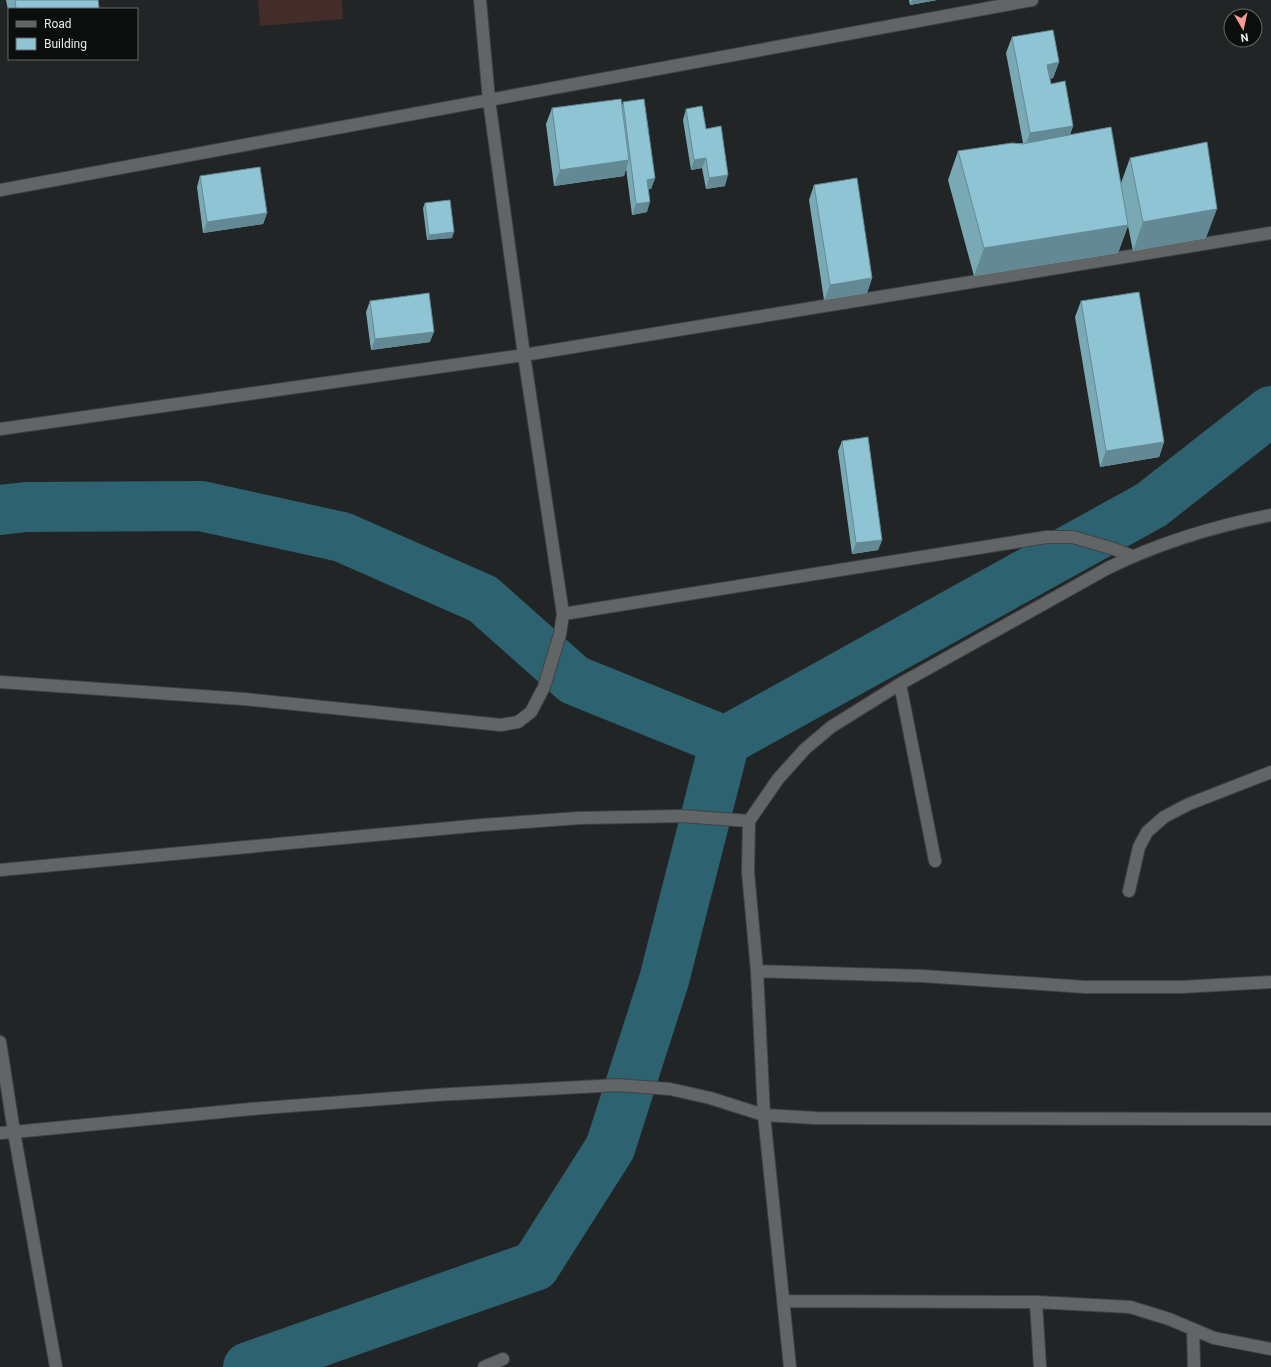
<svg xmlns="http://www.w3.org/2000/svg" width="1271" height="1367" font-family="Roboto,sans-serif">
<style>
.green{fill:#442c28}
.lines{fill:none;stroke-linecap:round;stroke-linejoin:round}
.river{stroke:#2d6270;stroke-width:50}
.street-casing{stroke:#404344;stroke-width:14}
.street{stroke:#626566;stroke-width:12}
.wall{fill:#7aa9b6}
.shaded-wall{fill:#638994}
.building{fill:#8ec4d4;stroke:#638994}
</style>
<rect width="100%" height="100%" fill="#222526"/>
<!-- green -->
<path class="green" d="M258,0H342L343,19L260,26Z"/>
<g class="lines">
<!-- river -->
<path class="river" d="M0,510L26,507L201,506L342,537L483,599L574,680L725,741
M248,1367L535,1266L610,1148L664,980L725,741L1151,505L1271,411"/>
<!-- street casing -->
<g class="street-casing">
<path id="street" d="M480,0L489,100L524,355L563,614L1047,537H1073L1114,549L1132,556
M0,190L1032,0
M0,429L524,355L1271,233
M0,682L244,699L501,725L518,722L531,712L544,687L560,634L563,614
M900,684L935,861
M0,870L482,825L579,818L682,816L749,821
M1129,891L1139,847L1147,832L1164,817L1189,804L1271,772
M757,971L922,976L1085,987H1181L1271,982
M0,1042L14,1132L0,1133
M784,1301L1036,1302L1040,1367
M1036,1302L1130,1307L1169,1319L1214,1338L1271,1349
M1193,1329L1194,1367
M56,1367L14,1132L251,1109L435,1095L617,1085L670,1089L710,1098L764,1115L757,971L748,872L749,821L778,779L805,749L831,727L900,684L1108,568C1159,543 1215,526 1271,515
M484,1367L503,1359
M790,1367L764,1115L816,1118L1271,1119"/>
</g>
<!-- street -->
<use href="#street" class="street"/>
</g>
<!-- wall -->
<path class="wall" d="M6,0H98L99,8V9H9V15Z
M909,0H937L910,5Z
M1012,37L1059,62L1053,78L1050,79L1051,84L1073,126L1070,135L1121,183L1130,158L1206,238L1133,251L1128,226L1118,253L974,276L948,180L958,151L1023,143L1006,53Z
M623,102L655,178L651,189H649L647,212L632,215L626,168L624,176L554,186L546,124L552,108L622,105Z
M686,109L706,129L725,186L706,189L702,168L691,170L683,120Z
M200,176L267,213L263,224L203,233L197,187Z
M814,185L872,278L867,293L824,300L809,200Z
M425,203L452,238L427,240L423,208Z
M370,301L430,342L371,350L366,312Z
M1081,301L1164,442L1159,457L1100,467L1075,317Z
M842,441L882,540L878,550L852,554L838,451Z"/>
<!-- shaded-wall -->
<path class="shaded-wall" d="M912,0H937L910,5Z
M1059,62L1053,78L1042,80L1047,65Z
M1073,126L1067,141L1024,149L1030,133Z
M706,158L702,168L691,170L694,160Z
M629,160L624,176L554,186L560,170Z
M728,175L725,186L706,189L709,178Z
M655,178L651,189L644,190L647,180Z
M650,202L647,212L632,215L636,204Z
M1217,209L1206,238L1133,251L1143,222Z
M267,213L263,224L203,233L207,222Z
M1128,225L1118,253L974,276L984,248Z
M454,232L452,238L427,240L429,235Z
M872,278L867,293L824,300L830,285Z
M434,332L430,342L371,350L375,339Z
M1164,442L1159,457L1100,467L1106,451Z
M882,540L878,550L852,554L856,543Z"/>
<!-- building -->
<path class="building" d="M15,0H98L99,8L94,9H16Z
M1053,30L1059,62L1047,65L1051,84L1065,81L1073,126L1030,133L1012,37Z
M621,99L629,160L560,170L552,108Z
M644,99L655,178L647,180L650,202L636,204L623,102Z
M702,106L706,129L721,126L728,175L709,178L706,158L694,160L686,109Z
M1111,127L1128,225L984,248L958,151L1012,143L1022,144Z
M1207,142L1217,209L1143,222L1130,158Z
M260,167L267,213L207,222L200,176Z
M857,178L872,278L830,285L814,185Z
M450,200L454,232L429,235L425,203Z
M1139,292L1164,442L1106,451L1081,301Z
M429,293L434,332L375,339L370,301Z
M868,437L882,540L856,543L842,441Z"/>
<!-- legend -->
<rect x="8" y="8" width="130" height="52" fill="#0c0e0e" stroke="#646666"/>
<rect x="16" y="21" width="20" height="6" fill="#626566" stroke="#646666"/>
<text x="44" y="28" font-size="12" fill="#e7eaea">Road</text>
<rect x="16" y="38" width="20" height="12" fill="#8ec4d4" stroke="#646666"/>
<text x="44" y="48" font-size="12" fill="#e7eaea">Building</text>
<!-- north arrow -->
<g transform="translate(1243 28) rotate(171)"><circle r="19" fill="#0c0e0e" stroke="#646666"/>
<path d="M0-3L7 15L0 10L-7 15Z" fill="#f59c91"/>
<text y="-6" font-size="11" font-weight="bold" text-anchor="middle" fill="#e7eaea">N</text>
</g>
</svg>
